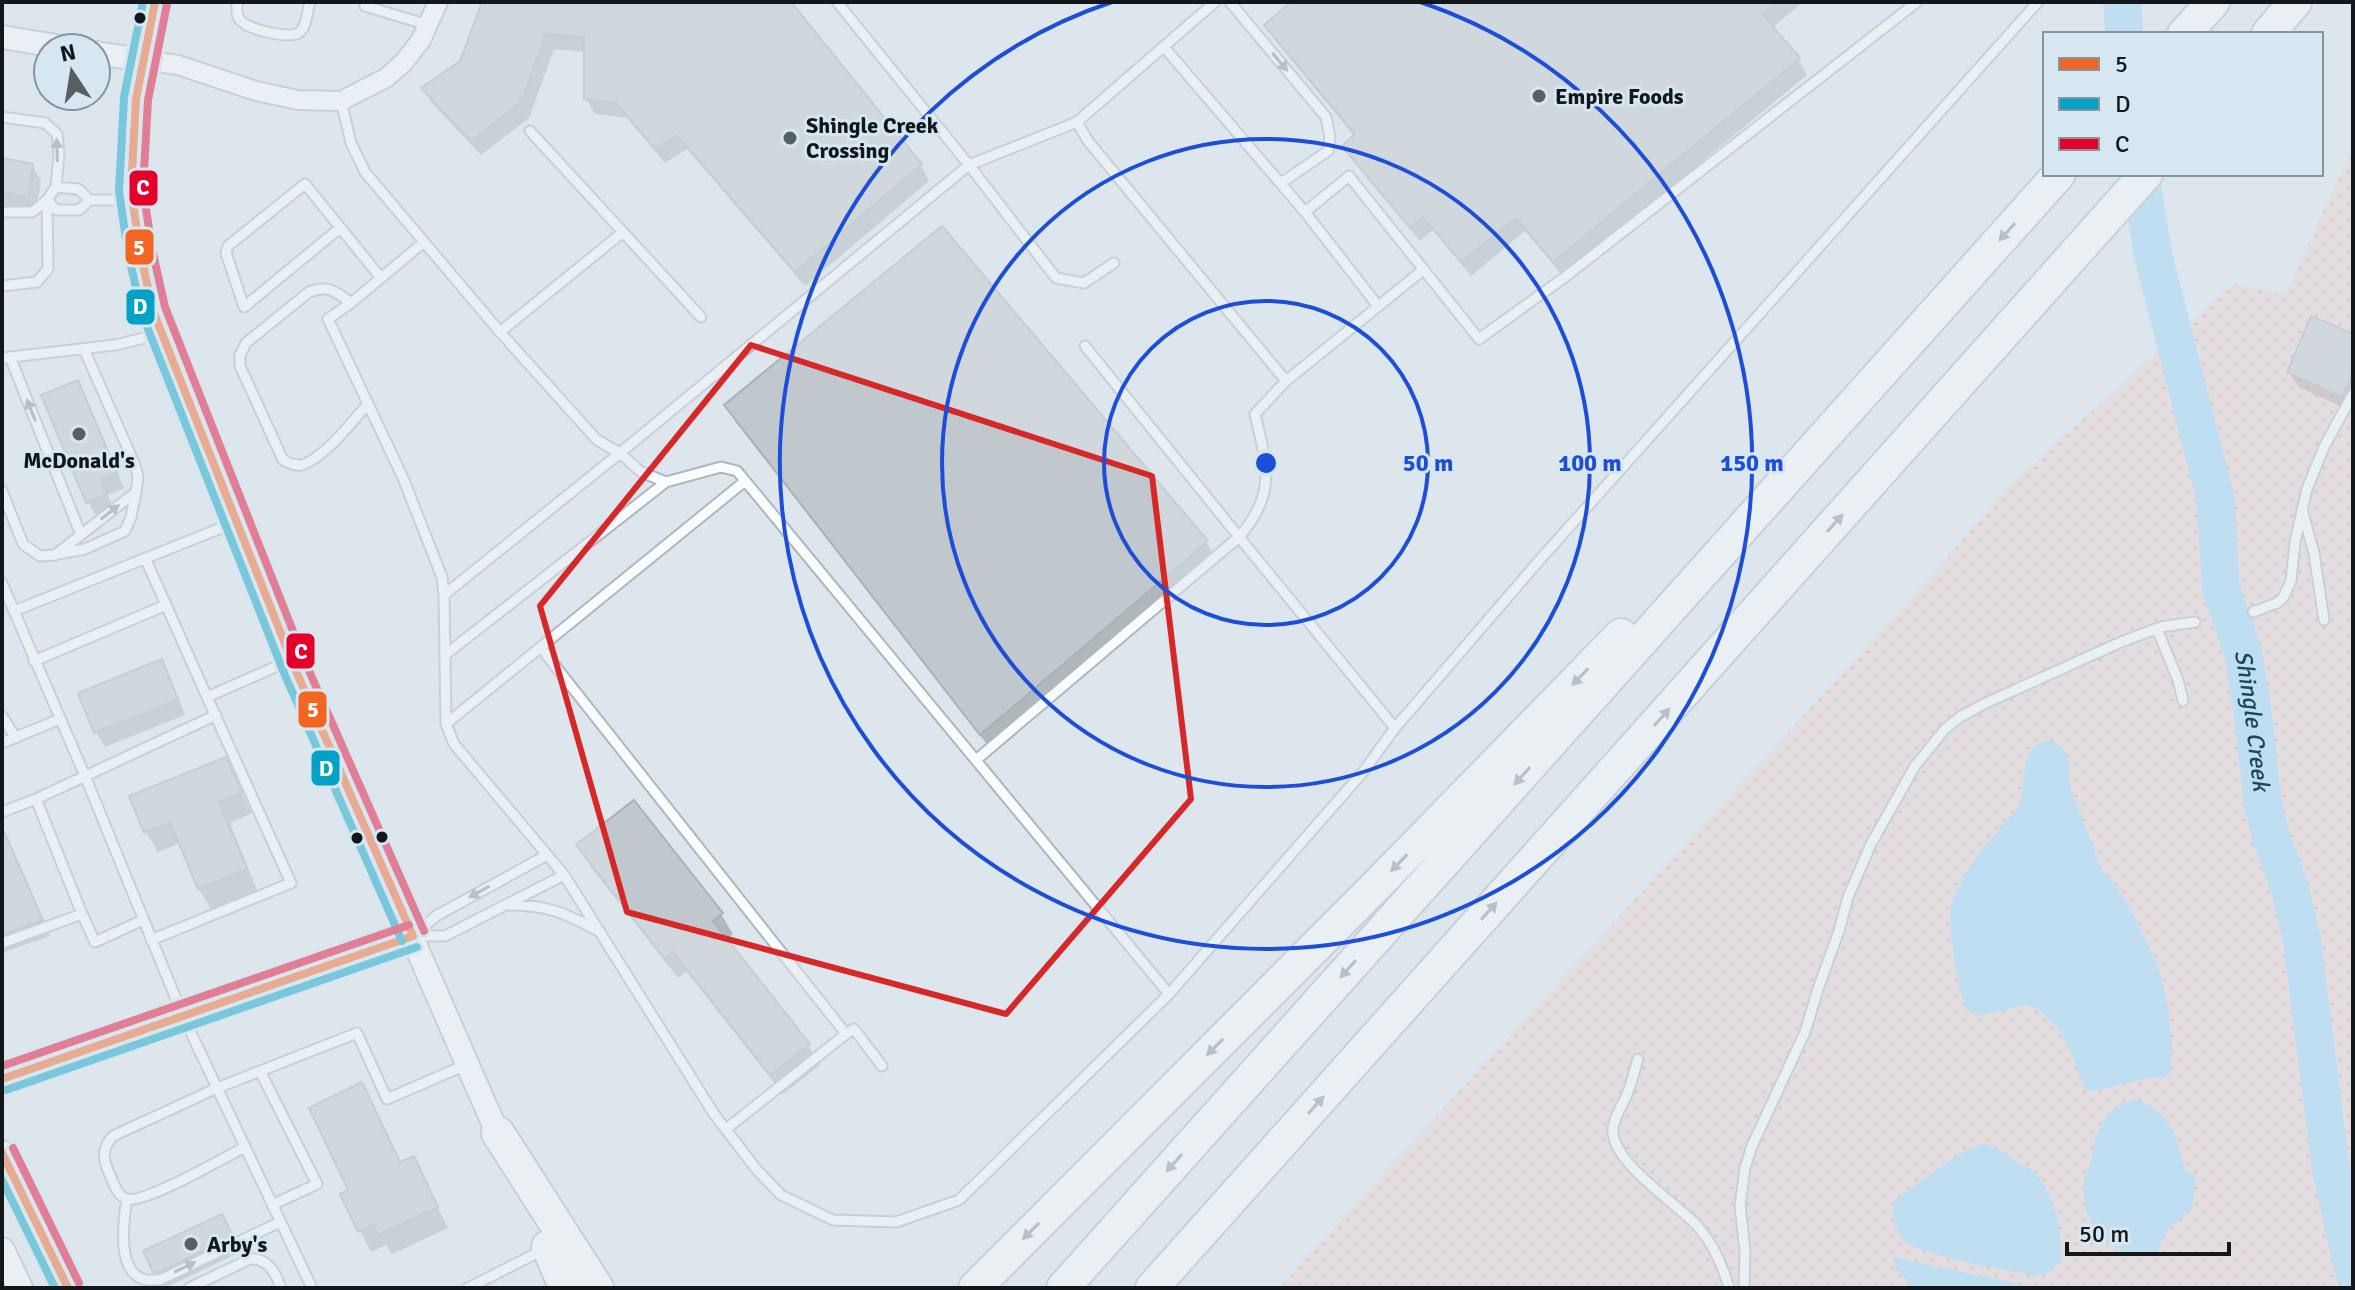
<svg xmlns="http://www.w3.org/2000/svg" width="2355" height="1290" font-family="Signika,sans-serif">
<style>
.grass{fill:url(#grass-dots)}
.water{fill:#9cd5f6}
.shadow{fill:#0003}
.lines{fill:none;stroke-linecap:round;stroke-linejoin:round}
.river{stroke:#9cd5f6;stroke-width:38}
.building{fill:#c0c8cd;stroke:#aab2b6;stroke-width:2}
.service-casing{stroke:#afb7bc;stroke-width:13}
.minor-casing{stroke:#afb7bc;stroke-width:22}
.tertiary-casing{stroke:#afb7bc;stroke-width:26}
.secondary-casing{stroke:#afb7bc;stroke-width:28}
.motorway-casing{stroke:#afb7bc;stroke-width:36}
.service{stroke:#fafbfc;stroke-width:9}
.minor{stroke:#fafbfc;stroke-width:18}
.tertiary{stroke:#fafbfc;stroke-width:22}
.secondary{stroke:#fafbfc;stroke-width:24}
.motorway{stroke:#fafbfc;stroke-width:32}
.bus-1-casing{stroke:#d6e7f2;stroke-width:14}
.bus-2-casing{stroke:#d6e7f2;stroke-width:14}
.bus-3-casing{stroke:#d6e7f2;stroke-width:14}
.bus-1{stroke:#f26522;stroke-width:8}
.bus-2{stroke:#01a2c5;stroke-width:8}
.bus-3{stroke:#e4002b;stroke-width:8}
.oneway{fill:#919497}
.marked{fill:none;stroke:#d62828;stroke-width:6;stroke-linejoin:round}
.ring{fill:none;stroke:#1d4ed8;stroke-width:4}
.bus-dot{fill:#11171b;stroke:#d6e7f2;stroke-width:3}
.poi-dot{fill:#585f64;stroke:#d6e7f2;stroke-width:3}
.labels{text-anchor:middle;stroke-width:6;stroke-linejoin:round;paint-order:stroke}
.poi-label{font-size:22px;font-weight:bold;fill:#11171b;stroke:#d6e7f2;text-anchor:start}
.water-label{font-size:24px;font-style:italic;fill:#1c485f;stroke:#d6e7f2}
.centre{fill:#1d4ed8;stroke:#d6e7f2;stroke-width:4}
.ring-label{font-size:24px;text-anchor:middle;font-weight:bold;fill:#1d4ed8;stroke:#d6e7f2;stroke-width:6;stroke-linejoin:round;paint-order:stroke}
.line-badge{stroke:#d6e7f2;stroke-width:3}
.badge-label{font-size:22px;text-anchor:middle;font-weight:bold;fill:#fff}
</style>
<defs>
<pattern id="grass-dots" width="8" height="8" patternUnits="userSpaceOnUse" patternTransform="scale(2)"><rect width="8" height="8" fill="#edd3ce"/><path d="M2 2h.1M6 6h.1" fill="none" stroke="#cab4b0" stroke-width="1.8" stroke-linecap="round"/></pattern>
</defs>
<rect width="100%" height="100%" fill="#dce6ec"/>
<!-- grass -->
<path class="grass" d="M2353,148V1288H1279L1929,579L2007,488L2234,284L2285,295Z"/>
<!-- water -->
<path class="water" d="M2052,740L2063,748L2068,756L2070,786L2102,871L2114,883L2127,903L2158,966L2168,1007L2172,1052L2171,1071L2165,1078C2137,1075 2114,1092 2085,1090L2072,1054L2057,1026L2047,1019L2040,1010L2026,1005L1985,1015H1978L1968,1011C1956,988 1951,942 1950,916C1950,900 1962,878 1971,865C1981,851 1993,836 2005,822C2009,818 2014,814 2017,808C2031,784 2013,744 2052,740Z
M2135,1099C2170,1112 2176,1133 2184,1167L2186,1171L2194,1175L2195,1190L2192,1209L2169,1228L2157,1251C2146,1258 2133,1257 2121,1251C2092,1236 2080,1211 2085,1178C2086,1170 2091,1163 2092,1155C2098,1126 2105,1107 2135,1099Z
M1982,1144C1997,1145 2008,1155 2020,1164C2023,1166 2028,1167 2031,1170C2053,1187 2064,1235 2061,1261L2049,1272L2033,1277L2028,1274C2006,1271 1919,1254 1905,1241C1894,1231 1890,1214 1895,1200L1959,1154Z
M1893,1257L2038,1288H1913L1896,1268Z"/>
<!-- shadow -->
<path class="shadow" d="M484,2H788L921,165L929,181L805,286L687,149L665,163L627,118L595,114L586,98V52L554,49L529,118L481,155L432,103L424,88L462,62Z
M1295,2H1803L1772,28L1798,60L1807,75L1563,276L1525,231L1471,276L1433,230L1420,241L1353,161L1344,146L1355,137L1275,40L1267,25Z
M2,161L32,165L41,181L36,211L2,206Z
M2353,336V407L2351,411L2298,387L2289,372Z
M77,382L86,398L124,488L108,495L114,510L97,517L88,502Z
M726,406L1206,542L1215,557L990,748L735,421Z
M161,662L170,677L185,715L105,747L96,732L81,694Z
M225,759L252,813L230,823L257,890L211,909L199,889L181,843L158,852L146,832L132,798Z
M578,846L721,914L733,934L725,940L808,1045L820,1065L783,1094L686,971L678,978L590,866Z
M13,856L50,936L7,951L2,957V962V860Z
M413,1158L448,1228L392,1254L386,1245L371,1252L342,1195Z
M230,1231L240,1252L169,1286L163,1287L154,1271Z"/>
<g class="lines">
<!-- river -->
<g class="river">
<path d="M2122,2L2124,34"/>
<path id="s1" d="M2140,174L2153,255L2215,497L2221,589L2243,652L2252,707L2263,804L2271,837L2290,889L2302,941L2331,1169L2353,1269"/>
</g>
</g>
<!-- building -->
<path class="building" d="M482,2H791L922,164L795,272L677,135L655,149L616,103L584,99V37L546,34L521,102L471,141L421,88L460,61Z
M1291,2H1777L1762,14L1800,58L1553,262L1516,218L1461,262L1423,217L1410,228L1342,146L1355,134L1264,25Z
M2,158L33,164L28,197L2,192Z
M942,226L1208,541L980,735L724,405Z
M2311,316L2353,334V372L2342,397L2287,372Z
M78,380L117,473L101,479L107,494L86,503L41,395Z
M162,659L178,700L94,733L78,693Z
M226,757L242,793L219,802L247,869L198,889L170,822L144,833L129,796Z
M634,800L723,913L713,921L810,1044L770,1075L673,952L665,959L576,845Z
M2,827L43,920L2,935Z
M362,1082L400,1162L414,1156L438,1207L378,1235L373,1225L358,1232L340,1194L348,1190L309,1108Z
M222,1214L233,1236L160,1272H153L143,1251Z"/>
<g class="lines">
<!-- service casing -->
<g class="service-casing">
<path id="service" d="M238,2C236,9 236,14 240,20C248,30 291,40 300,32C307,26 307,11 310,2
M366,2L365,6L428,25
M837,2L969,165L1056,278L1084,283L1114,263
M1215,2L1077,122L969,165L620,453L444,595L446,724L454,744L564,875L714,1114L757,1170L781,1195L833,1220L896,1222L959,1200L1169,994L1363,772L1395,728L1537,563L2038,2
M1230,2L1326,117L1330,137L1328,151L1281,183
M1164,47L1305,212L1378,306
M341,101L351,143L365,172L500,332L597,440L620,453L641,472L666,482L721,467L737,471L1169,994
M2,117L45,123L57,134L59,154L56,187L78,189L90,200H131
M1077,122L1088,141L1286,381
M530,131L701,317
M2,212H32L47,200L56,210H79L90,200
M1305,212L1349,176L1479,339L1565,277L1917,2
M340,228L244,307L226,253L228,246L305,184L381,278
M424,242L351,303L328,319L403,478L442,577L444,595
M2,286L37,282L48,269L47,200L56,187
M351,303C335,291 329,285 309,292L246,343L240,355V366L283,460C289,463 294,466 301,465C322,460 352,422 367,405
M500,332L623,232
M10,357L81,535
M2,358L115,345L161,334
M2,491L23,544L40,556L55,555L136,492L138,477L135,465L84,349
M2302,509L2314,553L2324,620
M58,554L85,549L125,531L131,517L136,492
M145,558L207,697L291,660
M2,583L85,776L183,1016L312,1288
M14,611L236,522
M2253,612L2277,603L2283,598L2291,581L2295,542L2307,489L2324,447L2353,394
M2157,629L2178,680L2183,701
M541,648L846,1034L726,1129
M445,655L666,482
M34,661L166,605
M2,716L16,738
M446,724L745,481
M1395,728L1239,537C1277,493 1267,466 1255,414L1286,381L1423,270
M2,743L60,719
M976,760L1239,537L1085,346
M2,812L36,799L216,715
M509,905C548,905 564,913 597,930
M82,914L95,942L143,920
M413,936H445L564,875
M413,936L436,916L547,855
M151,940L291,883L207,697
M2,943L82,914L36,799
M846,1034L854,1029L882,1066
M1638,1059C1634,1071 1632,1083 1627,1094C1623,1105 1614,1117 1613,1128C1610,1163 1679,1204 1699,1228C1714,1245 1723,1267 1729,1288
M260,1071L317,1184L272,1205
M245,1147C225,1157 145,1204 127,1199C117,1196 114,1184 110,1175C103,1160 101,1149 113,1136L217,1088L357,1033L387,1099L468,1064
M127,1199C122,1228 115,1290 162,1279L280,1222
M189,1288L250,1259C268,1258 276,1273 281,1288
M468,1288L543,1250
M1744,1288L1745,1251L1740,1206L1745,1168L1752,1146L1805,1032L1819,986L1839,931L1848,897L1871,844L1915,766L1945,729L1960,717L1986,703L2121,642L2161,627L2195,622"/>
</g>
<!-- minor casing -->
<g class="minor-casing">
<path id="minor" d="M142,60L178,65L256,91L298,100L341,101L386,78L404,62L421,40L438,2"/>
</g>
<!-- tertiary casing -->
<g class="tertiary-casing">
<path id="tertiary" d="M155,2L136,99L131,190L140,251L153,311L295,669L503,1146
M2,37L68,48
M96,53L142,60
M2,1079L413,936"/>
</g>
<!-- secondary casing -->
<g class="secondary-casing">
<path id="secondary" d="M2,1153L68,1288
M2,1250L20,1288"/>
</g>
<!-- motorway casing -->
<g class="motorway-casing">
<path id="motorway" d="M2184,34L2213,2
M2268,34L2295,2
M498,1133L597,1288
M548,1247L566,1288
M975,1288L1371,891L1621,635
M1063,1288L2059,174
M1152,1288L2146,174"/>
</g>
<!-- service -->
<use href="#service" class="service"/>
<!-- minor -->
<use href="#minor" class="minor"/>
<!-- tertiary -->
<use href="#tertiary" class="tertiary"/>
<!-- secondary -->
<use href="#secondary" class="secondary"/>
<!-- motorway -->
<use href="#motorway" class="motorway"/>
<!-- bus-1 casing -->
<g class="bus-1-casing">
<path id="bus-1" d="M155,2L136,99L131,190L140,251L153,311L295,669L413,936
M2,1079L413,936
M2,1153L68,1288"/>
</g>
<!-- bus-2 casing -->
<g class="bus-2-casing">
<path id="bus-2" d="M143,2L124,97L119,191L128,253L142,314L284,673L402,941
M6,1090L417,947
M2,1180L55,1288"/>
</g>
<!-- bus-3 casing -->
<g class="bus-3-casing">
<path id="bus-3" d="M167,4L148,100L143,189L152,249L165,307L306,664L424,931
M2,1066L409,925
M13,1148L79,1283"/>
</g>
<!-- bus-1 -->
<use href="#bus-1" class="bus-1"/>
<!-- bus-2 -->
<use href="#bus-2" class="bus-2"/>
<!-- bus-3 -->
<use href="#bus-3" class="bus-3"/>
</g>
<!-- one-way arrows -->
<defs><path id="oneway-solid" d="M-6-.8H1V-3.2L6.5 0L1 3.2V.8H-6Z" transform="scale(2)"/></defs>
<g class="oneway">
<use href="#oneway-solid" transform="translate(1280 62) rotate(50)"/>
<use href="#oneway-solid" transform="translate(57 150) rotate(-92)"/>
<use href="#oneway-solid" transform="translate(2007 232) rotate(132)"/>
<use href="#oneway-solid" transform="translate(31 410) rotate(-112)"/>
<use href="#oneway-solid" transform="translate(110 512) rotate(-38)"/>
<use href="#oneway-solid" transform="translate(1835 523) rotate(-48)"/>
<use href="#oneway-solid" transform="translate(1580 677) rotate(134)"/>
<use href="#oneway-solid" transform="translate(1662 717) rotate(-48)"/>
<use href="#oneway-solid" transform="translate(1522 776) rotate(132)"/>
<use href="#oneway-solid" transform="translate(1399 863) rotate(134)"/>
<use href="#oneway-solid" transform="translate(479 892) rotate(151)"/>
<use href="#oneway-solid" transform="translate(1489 911) rotate(-48)"/>
<use href="#oneway-solid" transform="translate(1348 969) rotate(132)"/>
<use href="#oneway-solid" transform="translate(1215 1047) rotate(135)"/>
<use href="#oneway-solid" transform="translate(1316 1105) rotate(-48)"/>
<use href="#oneway-solid" transform="translate(1174 1163) rotate(132)"/>
<use href="#oneway-solid" transform="translate(1031 1231) rotate(135)"/>
<use href="#oneway-solid" transform="translate(185 1267) rotate(-26)"/>
</g>
<!-- marked area -->
<path d="M0 0H2355V1290H0ZM751,345L1152,476L1191,799L1006,1014L627,912L540,606Z" fill="#dce6ec" fill-opacity=".55" fill-rule="evenodd"/>
<path class="marked" d="M751,345L1152,476L1191,799L1006,1014L627,912L540,606Z"/>
<!-- distance rings -->
<g class="ring">
<circle cx="1266" cy="463" r="162"/>
<circle cx="1266" cy="463" r="324"/>
<path d="M1420 2A486 486 0 1 1 1112 2"/>
</g>
<!-- markers -->
<g class="bus-dot">
<circle cx="140" cy="18" r="7"/>
<circle cx="382" cy="837" r="7"/>
<circle cx="357" cy="838" r="7"/>
</g>
<g class="poi-dot">
<circle cx="1539" cy="96" r="8"/>
<circle cx="790" cy="138" r="8"/>
<circle cx="79" cy="434" r="8"/>
<circle cx="191" cy="1244" r="8"/>
</g>
<g class="labels">
<!-- poi labels -->
<g class="poi-label">
<text x="1555" y="104">Empire Foods</text>
<text x="806" y="133">Shingle Creek<tspan x="806" dy="25">Crossing</tspan></text>
<text x="79" y="468" text-anchor="middle">McDonald's</text>
<text x="207" y="1252">Arby's</text>
</g>
<!-- water labels -->
<g class="water-label">
<text dy="8" stroke="none"><textPath href="#s1" startOffset="560">Shingle Creek</textPath></text>
</g>
</g>
<circle cx="1266" cy="463" r="12" class="centre"/>
<g class="ring-label">
<text x="1428" y="471">50 m</text>
<text x="1590" y="471">100 m</text>
<text x="1752" y="471">150 m</text>
</g>
<g class="line-badge">
<rect x="128" y="169" width="31" height="38" rx="8" fill="#e4002b"/>
<rect x="124" y="228" width="31" height="38" rx="8" fill="#f26522"/>
<rect x="125" y="288" width="31" height="38" rx="8" fill="#01a2c5"/>
<rect x="285" y="632" width="31" height="38" rx="8" fill="#e4002b"/>
<rect x="297" y="690" width="31" height="39" rx="8" fill="#f26522"/>
<rect x="310" y="749" width="31" height="38" rx="8" fill="#01a2c5"/>
</g>
<g class="badge-label">
<text x="143" y="195">C</text>
<text x="139" y="255">5</text>
<text x="140" y="314">D</text>
<text x="301" y="659">C</text>
<text x="313" y="717">5</text>
<text x="326" y="776">D</text>
</g>
<!-- border -->
<rect width="2355" height="1290" fill="none" stroke="#11171b" stroke-width="8"/>
<!-- legend -->
<rect x="2043" y="32" width="280" height="144" fill="#d6e7f2" stroke="#87949c" stroke-width="2"/>
<rect x="2059" y="58" width="40" height="12" fill="#f26522" stroke="#87949c" stroke-width="2"/>
<text x="2115" y="72" font-size="24" fill="#11171b">5</text>
<rect x="2059" y="98" width="40" height="12" fill="#01a2c5" stroke="#87949c" stroke-width="2"/>
<text x="2115" y="112" font-size="24" fill="#11171b">D</text>
<rect x="2059" y="138" width="40" height="12" fill="#e4002b" stroke="#87949c" stroke-width="2"/>
<text x="2115" y="152" font-size="24" fill="#11171b">C</text>
<!-- north arrow -->
<g transform="translate(72 72) rotate(348)"><circle r="38" fill="#d6e7f2" stroke="#87949c" stroke-width="2"/>
<path d="M0-6L14 30L0 20L-14 30Z" fill="#585f64"/>
<text y="-12" font-size="22" font-weight="bold" text-anchor="middle" fill="#11171b">N</text>
</g>
<!-- scale -->
<path d="M2067 1242v12h162v-12" fill="none" stroke="#11171b" stroke-width="4"/>
<text x="2079" y="1242" font-size="24" fill="#11171b" stroke="#d6e7f2" stroke-width="6" paint-order="stroke">50 m</text>
</svg>
